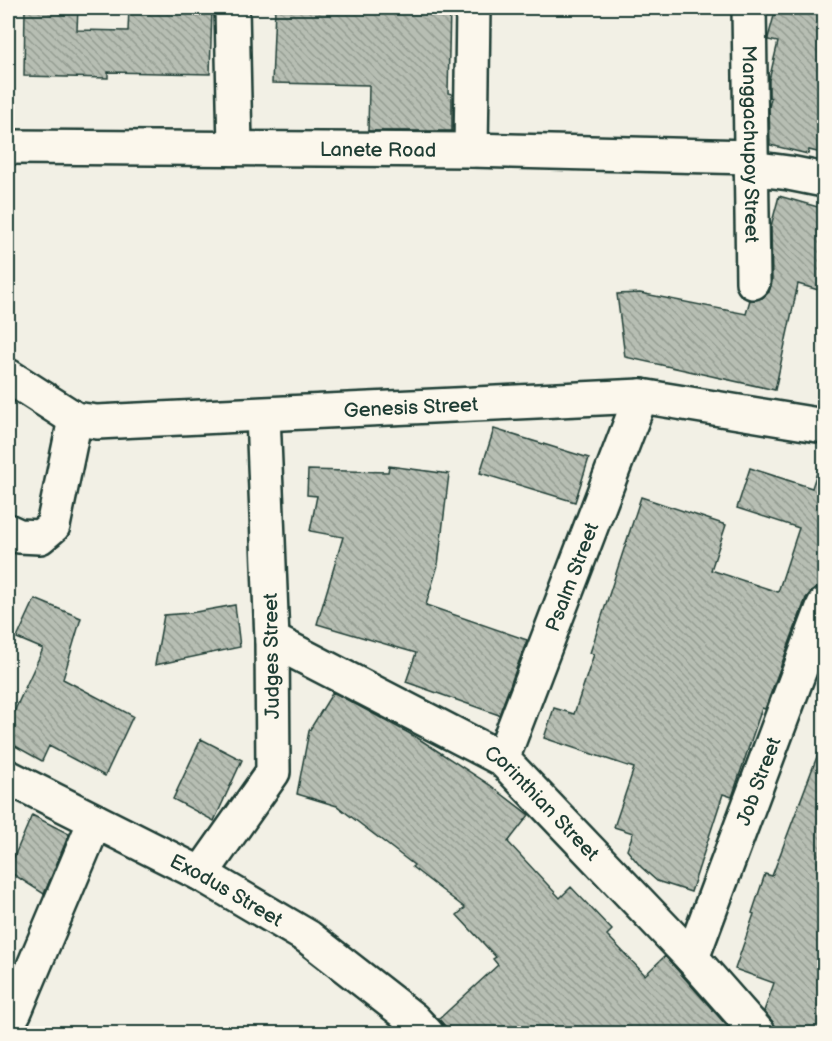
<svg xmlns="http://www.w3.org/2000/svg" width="832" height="1041" font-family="'Balsamiq Sans',sans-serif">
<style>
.building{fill:url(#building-back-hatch);stroke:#1f3d34;stroke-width:1.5}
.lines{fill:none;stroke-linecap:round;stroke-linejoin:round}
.street-casing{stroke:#1f3d34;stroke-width:38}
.secondary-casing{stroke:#1f3d34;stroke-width:38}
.street{stroke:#fbf7ec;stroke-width:33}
.secondary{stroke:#fbf7ec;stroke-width:33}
.labels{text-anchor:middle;stroke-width:5;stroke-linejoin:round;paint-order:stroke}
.street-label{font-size:20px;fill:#1f3d34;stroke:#fbf7ec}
</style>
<defs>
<pattern id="building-back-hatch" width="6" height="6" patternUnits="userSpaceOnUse" patternTransform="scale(1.5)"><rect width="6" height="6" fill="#b7beb3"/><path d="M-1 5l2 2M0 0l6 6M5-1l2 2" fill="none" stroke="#949c92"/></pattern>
</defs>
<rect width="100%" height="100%" fill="#f2f0e5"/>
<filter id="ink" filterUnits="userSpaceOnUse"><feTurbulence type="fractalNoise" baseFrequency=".0167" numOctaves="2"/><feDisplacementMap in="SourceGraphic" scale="12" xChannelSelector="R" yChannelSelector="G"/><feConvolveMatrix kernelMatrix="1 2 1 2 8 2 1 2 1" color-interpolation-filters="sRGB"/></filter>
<g filter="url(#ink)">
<!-- building -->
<path class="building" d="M25,8H78L77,30L128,31L129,8H212L210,74L108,72V78L24,76Z
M275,8H450L448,93L452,94V131H368L369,85L272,83Z
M776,8H825V154L809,150L808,154L770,145L769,107L771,98L769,97V80L778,42L768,40V38Z
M779,196L825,209V292L798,284L775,390L625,357L617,294L640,293L746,314L750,300L762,298L769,292L772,282L771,226Z
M494,429L589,458L575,502L480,473Z
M389,466L449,474L438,565L426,605L527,640L499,715L406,682L416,653L317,624L343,537L310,531L317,496L307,495L308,470L388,472Z
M819,466L825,467V572L820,587L812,591L806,598L765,709L762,708L732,797L723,794L691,892L657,881L641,867L627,850L633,833L614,827L634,768L544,738L554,708L574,714L594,654L590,653L641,497L726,525L711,570L778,592L799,528L737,508L750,468L812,488Z
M35,599L81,618L63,679L133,716L105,776L49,746L42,761L8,742V725L43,649L17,638Z
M235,605L240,647L155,665L164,615L190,613Z
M333,692L416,737L490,785L529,815L508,842L560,898L571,887L612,930L607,935L645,975L665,956L734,1034H452L439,1019L498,965L493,959L496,957L457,915L465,908L412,867L414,865L337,806L297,794L309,731Z
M201,739L242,760L214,821L173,799Z
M821,746L825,747V1034H777L773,1022L764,1011L774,983L735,969L754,914L752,913L765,874L772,876Z
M32,815L69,834L44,894L8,871Z"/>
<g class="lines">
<!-- street casing -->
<g class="street-casing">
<g id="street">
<path d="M232,8L235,147"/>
<path id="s1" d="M749,8L753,282"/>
<path id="s2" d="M8,147L471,150L751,157"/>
<path d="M471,150L473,8"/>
<path d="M751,168L789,173L824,180"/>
<path d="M8,531L19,536L40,537L53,526L75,419"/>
<path id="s3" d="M272,640L502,759L692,958"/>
<path id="s4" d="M502,759L641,396"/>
<path id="s5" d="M8,777L201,874L308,937L413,1019L427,1034"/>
<path d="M201,874L273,772L272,640L263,415"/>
<path d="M8,1024L15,1011L95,821"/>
</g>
</g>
<!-- secondary casing -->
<g class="secondary-casing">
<g id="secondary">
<path id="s6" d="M8,376L75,419L97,422L641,396L824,426"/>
<path id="s7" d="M759,1034L692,958L824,605"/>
</g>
</g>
<!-- street -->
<use href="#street" class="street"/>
<!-- secondary -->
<use href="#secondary" class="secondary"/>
</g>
</g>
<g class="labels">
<!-- street labels -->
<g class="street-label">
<text dy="7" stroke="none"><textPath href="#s1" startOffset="136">Manggachupoy Street</textPath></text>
<text dy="7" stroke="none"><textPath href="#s2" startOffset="370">Lanete Road</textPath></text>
<text dy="7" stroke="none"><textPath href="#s6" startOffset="416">Genesis Street</textPath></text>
<text dy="7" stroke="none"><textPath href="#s4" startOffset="195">Psalm Street</textPath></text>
<text transform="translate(271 656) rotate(-91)" y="7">Judges Street</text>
<text dy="7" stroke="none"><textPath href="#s7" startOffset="290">Job Street</textPath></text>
<text dy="7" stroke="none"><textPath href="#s3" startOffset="318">Corinthian Street</textPath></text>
<text dy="7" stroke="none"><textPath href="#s5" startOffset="246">Exodus Street</textPath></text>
</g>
</g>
<!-- margin -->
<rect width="832" height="1041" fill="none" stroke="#fbf7ec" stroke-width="30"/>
<rect x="15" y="15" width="802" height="1011" fill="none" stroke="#1f3d34" stroke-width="2" filter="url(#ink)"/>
</svg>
